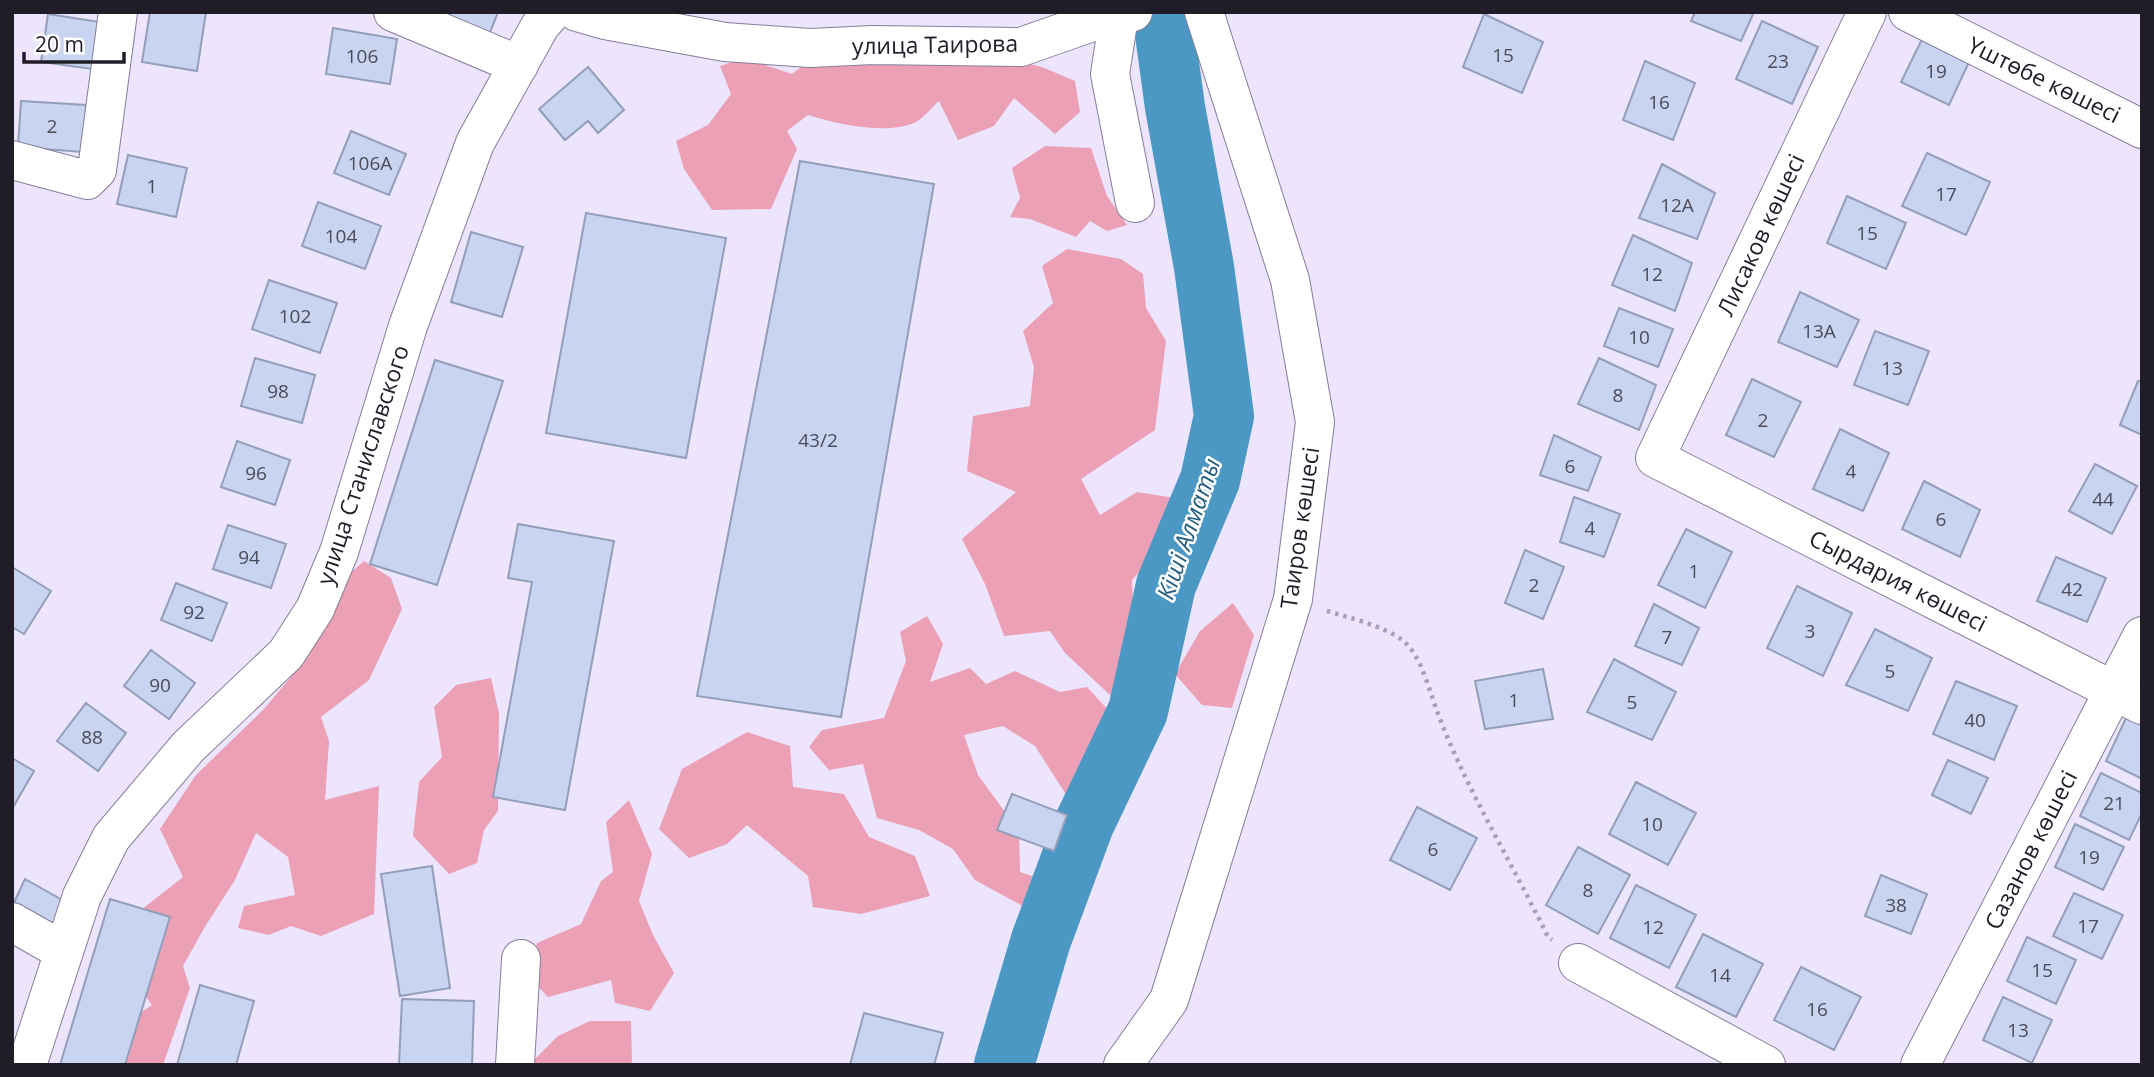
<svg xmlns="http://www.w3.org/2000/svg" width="2154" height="1077" font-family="'Open Sans',sans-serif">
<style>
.green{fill:#eca0b5}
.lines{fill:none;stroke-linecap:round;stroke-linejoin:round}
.river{stroke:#4b98c5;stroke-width:60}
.building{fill:#c9d4f1;stroke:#939eb9;stroke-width:2}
.minor-casing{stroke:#867e99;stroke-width:40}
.path{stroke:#a7a1b4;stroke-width:4.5;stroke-dasharray:3.5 5;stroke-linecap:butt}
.minor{stroke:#fff;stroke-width:38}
.labels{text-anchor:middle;stroke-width:5;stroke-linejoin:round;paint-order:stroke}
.number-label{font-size:19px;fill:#4b4b5a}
.street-label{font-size:23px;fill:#211d28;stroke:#fff}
.water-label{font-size:24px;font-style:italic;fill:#245e7d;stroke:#fff}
</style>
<rect width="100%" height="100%" fill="#ece5fd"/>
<!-- green -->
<path class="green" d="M837,40H930L1042,67L1075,81L1080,112L1055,134L1014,98L994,126L958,140L939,101C932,107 923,119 914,123C885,135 837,124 808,115L787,131L797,149L771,209L712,210L684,169L676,141L708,125L731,94L720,66L744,58L792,74Z
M1045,146L1091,148L1107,196L1127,225L1107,231L1090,221L1076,237L1030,219L1010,217L1020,198L1012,168Z
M1067,249L1121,259L1143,274L1146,308L1166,341L1155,430L1081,479L1100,515L1137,492L1175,498L1173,534L1132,580L1135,656L1111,696L1065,653L1050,631L1004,636L985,584L962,539L1016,492L967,471L973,416L1030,406L1034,367L1023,331L1053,303L1042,266Z
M364,561L391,578L402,609L369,680L321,717L329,741L325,800L379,786L374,914L321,936L291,926L269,935L238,928L244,906L295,895L288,857L256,833L235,880L206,925L183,966L190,988L163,1065H116L125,1023L152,1005L137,984L132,917L183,877L160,829L196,775L263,710L307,658L335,603L340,582Z
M1233,603L1254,635L1232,708L1202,705L1175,674L1200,631Z
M927,616L943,644L930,682L970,668L986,684L1015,671L1060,692L1087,687L1110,712L1093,771L1074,807L1035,746L1003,726L964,735L978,775L1019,831L1020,872L1044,880L1030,910L975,880L953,849L919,830L877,818L863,764L829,770L809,747L822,730L884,718L906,661L900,632Z
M491,678L499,713L498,811L484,830L477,863L449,874L413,836L419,782L442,757L434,707L456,685Z
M747,732L790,746L793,787L844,794L869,837L915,856L930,896L861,914L813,907L808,876L747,825L727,844L689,858L659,829L682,769Z
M629,800L652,854L639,901L653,935L674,973L650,1011L615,1003L611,980L548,997L529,977L537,943L581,924L601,881L613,872L606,822Z
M590,1021H631L632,1065H534V1060L558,1036Z"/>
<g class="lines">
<!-- river -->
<path class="river" d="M1004,1065L1041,940L1084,824L1138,711L1166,585L1210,480L1224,416L1204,267L1175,107L1162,12"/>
</g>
<!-- building -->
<path class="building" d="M150,12H206L197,71L142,62Z
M444,12H498L489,35L443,17Z
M1695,12H1754L1741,41L1691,21Z
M48,14L100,22L92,69L41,62Z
M1484,14L1543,42L1522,93L1463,67Z
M1762,21L1818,47L1792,104L1736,79Z
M333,28L397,39L390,84L326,74Z
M1923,37L1970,60L1949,105L1901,82Z
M1645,61L1695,83L1673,140L1623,120Z
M588,67L624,110L598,133L588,121L565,140L539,109Z
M21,101L86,105L83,152L18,147Z
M351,131L406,154L389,195L334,173Z
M1927,153L1990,182L1966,235L1902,206Z
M128,155L187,168L176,217L117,204Z
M800,161L934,184L841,717L697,696Z
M1662,164L1715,193L1697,239L1639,218Z
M1847,196L1906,223L1886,269L1827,243Z
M318,202L381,226L365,269L302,246Z
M586,213L726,238L686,458L546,433Z
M471,232L523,247L502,317L451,302Z
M1633,235L1692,263L1675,311L1612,285Z
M269,280L337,303L320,353L252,329Z
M1800,292L1859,320L1837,367L1778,342Z
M1619,308L1673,329L1658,367L1604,346Z
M1875,331L1929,351L1908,405L1854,385Z
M255,358L315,375L302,423L241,406Z
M1599,358L1656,385L1639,430L1578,404Z
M435,360L503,381L437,585L370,564Z
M1752,379L1801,402L1774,457L1726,435Z
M2138,381L2142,382V435L2120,425Z
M1840,429L1889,453L1863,511L1813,489Z
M1554,435L1601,457L1588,491L1540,475Z
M237,441L290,460L275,505L221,487Z
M2095,464L2137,486L2112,534L2069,511Z
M1924,481L1980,510L1960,557L1902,529Z
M1574,497L1620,514L1604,557L1560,542Z
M518,524L614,541L565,810L493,797L532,582L508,578Z
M228,525L286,544L271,588L213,569Z
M1686,529L1732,552L1705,608L1658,585Z
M1525,550L1564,567L1543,619L1505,603Z
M2056,557L2106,578L2087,622L2037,601Z
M12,567L51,591L24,634L12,627Z
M176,583L227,603L212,641L161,620Z
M1797,586L1852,613L1823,676L1767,648Z
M1654,604L1699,628L1682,665L1635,646Z
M1875,629L1932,658L1908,711L1846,685Z
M151,650L195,683L169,719L124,686Z
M1614,659L1676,692L1652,740L1587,712Z
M1543,669L1553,719L1485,729L1475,681Z
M1956,681L2017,706L1994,760L1933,734Z
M86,703L126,733L98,771L57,741Z
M2126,718L2142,725V779L2106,761Z
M12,758L34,771L12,809Z
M1948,760L1988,778L1971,814L1932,795Z
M2101,773L2142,793V813L2129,840L2080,816Z
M1636,782L1696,813L1668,865L1609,834Z
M1012,794L1067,815L1054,851L997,830Z
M1417,807L1477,838L1450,890L1390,860Z
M2075,824L2124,847L2103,890L2055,867Z
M1578,847L1630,875L1598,934L1546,905Z
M432,866L450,988L400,996L381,874Z
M1881,875L1927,894L1911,934L1865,916Z
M25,879L71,905L55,936L12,907Z
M1636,885L1696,915L1669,968L1610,938Z
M2074,893L2123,915L2102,959L2053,936Z
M110,899L170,917L125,1065H60Z
M1703,934L1763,964L1736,1017L1676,987Z
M2027,937L2076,960L2056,1004L2007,981Z
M1801,967L1861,997L1834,1050L1774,1020Z
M200,985L254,1001L236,1065H177Z
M2003,997L2052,1020L2032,1063L1983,1040Z
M402,999L474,1001L472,1065H399Z
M864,1013L943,1033L934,1065H850Z"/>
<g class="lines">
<!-- minor casing -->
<g class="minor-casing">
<path id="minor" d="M393,12L519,65
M577,12L605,20L725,42L810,48L873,45L1021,47L1098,20L1133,12
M1867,12L1655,458L2142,705
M1908,12L2142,129
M1119,16L1110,74L1135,203
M12,160L87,180L97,170L118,12
M12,922L63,951
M1578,963L1766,1065
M27,1065L82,896L111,838L188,747L286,654L315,609L339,552L408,326L475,143L540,26L552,12
M515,1065L521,959
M1123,1065L1169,1000L1293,599L1315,422L1290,280L1204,12
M1920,1065L2142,636"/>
</g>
<!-- path -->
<path class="path" d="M1327,611C1348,617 1386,627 1402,640C1421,654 1429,690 1437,711C1466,789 1511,861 1548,937L1552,940"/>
<!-- minor -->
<use href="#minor" class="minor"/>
</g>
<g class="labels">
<!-- number labels -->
<g class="number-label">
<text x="1503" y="62">15</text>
<text x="362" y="63">106</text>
<text x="1778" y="68">23</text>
<text x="1936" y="78">19</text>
<text x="1659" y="109">16</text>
<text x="52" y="133">2</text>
<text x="370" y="170">106А</text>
<text x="152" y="193">1</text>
<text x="1946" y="201">17</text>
<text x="1677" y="212">12А</text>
<text x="1867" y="240">15</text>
<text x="341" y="243">104</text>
<text x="1652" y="281">12</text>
<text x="295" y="323">102</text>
<text x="1819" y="338">13А</text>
<text x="1639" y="344">10</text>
<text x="1892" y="375">13</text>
<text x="278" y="398">98</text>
<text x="1618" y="402">8</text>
<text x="1763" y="427">2</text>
<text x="818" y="447">43/2</text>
<text x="1570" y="473">6</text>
<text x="1851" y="478">4</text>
<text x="256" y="480">96</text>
<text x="2103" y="506">44</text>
<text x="1941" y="526">6</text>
<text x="1590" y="535">4</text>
<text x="249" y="564">94</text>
<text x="1694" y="578">1</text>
<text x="1534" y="592">2</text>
<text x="2072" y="596">42</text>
<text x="194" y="619">92</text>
<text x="1810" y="638">3</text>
<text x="1667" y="644">7</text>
<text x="1890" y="678">5</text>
<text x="160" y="692">90</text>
<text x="1514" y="707">1</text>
<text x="1632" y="709">5</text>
<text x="1975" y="727">40</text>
<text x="92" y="744">88</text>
<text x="2114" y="810">21</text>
<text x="1652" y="831">10</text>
<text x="1433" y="856">6</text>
<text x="2089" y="864">19</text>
<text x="1588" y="897">8</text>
<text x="1896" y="912">38</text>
<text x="2088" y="933">17</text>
<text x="1653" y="934">12</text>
<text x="2042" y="977">15</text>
<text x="1720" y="982">14</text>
<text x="1817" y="1016">16</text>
<text x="2018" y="1037">13</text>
</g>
<!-- street labels -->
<g class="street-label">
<text transform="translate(935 45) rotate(-1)" y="8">улица Таирова</text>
<text transform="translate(2044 80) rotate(26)" y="8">Үштөбе көшесі</text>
<text transform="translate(1761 235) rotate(-65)" y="8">Лисаков көшесі</text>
<text transform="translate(363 465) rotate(-72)" y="8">улица Станиславского</text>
<text transform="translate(1300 528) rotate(-82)" y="8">Таиров көшесі</text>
<text transform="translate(1898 581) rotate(27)" y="8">Сырдария көшесі</text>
<text transform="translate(2031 850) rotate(-63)" y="8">Сазанов көшесі</text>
</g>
<!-- water labels -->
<g class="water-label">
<text transform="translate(1189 529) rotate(-71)" y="8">Кіші Алматы</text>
</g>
</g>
<!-- border -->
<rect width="2154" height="1077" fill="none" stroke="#211d28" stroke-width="28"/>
<!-- scale -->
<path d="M24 52v10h100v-10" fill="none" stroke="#211d28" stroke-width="3.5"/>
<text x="35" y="52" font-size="21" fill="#211d28" stroke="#ffffff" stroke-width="5" paint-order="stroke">20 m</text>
</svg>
